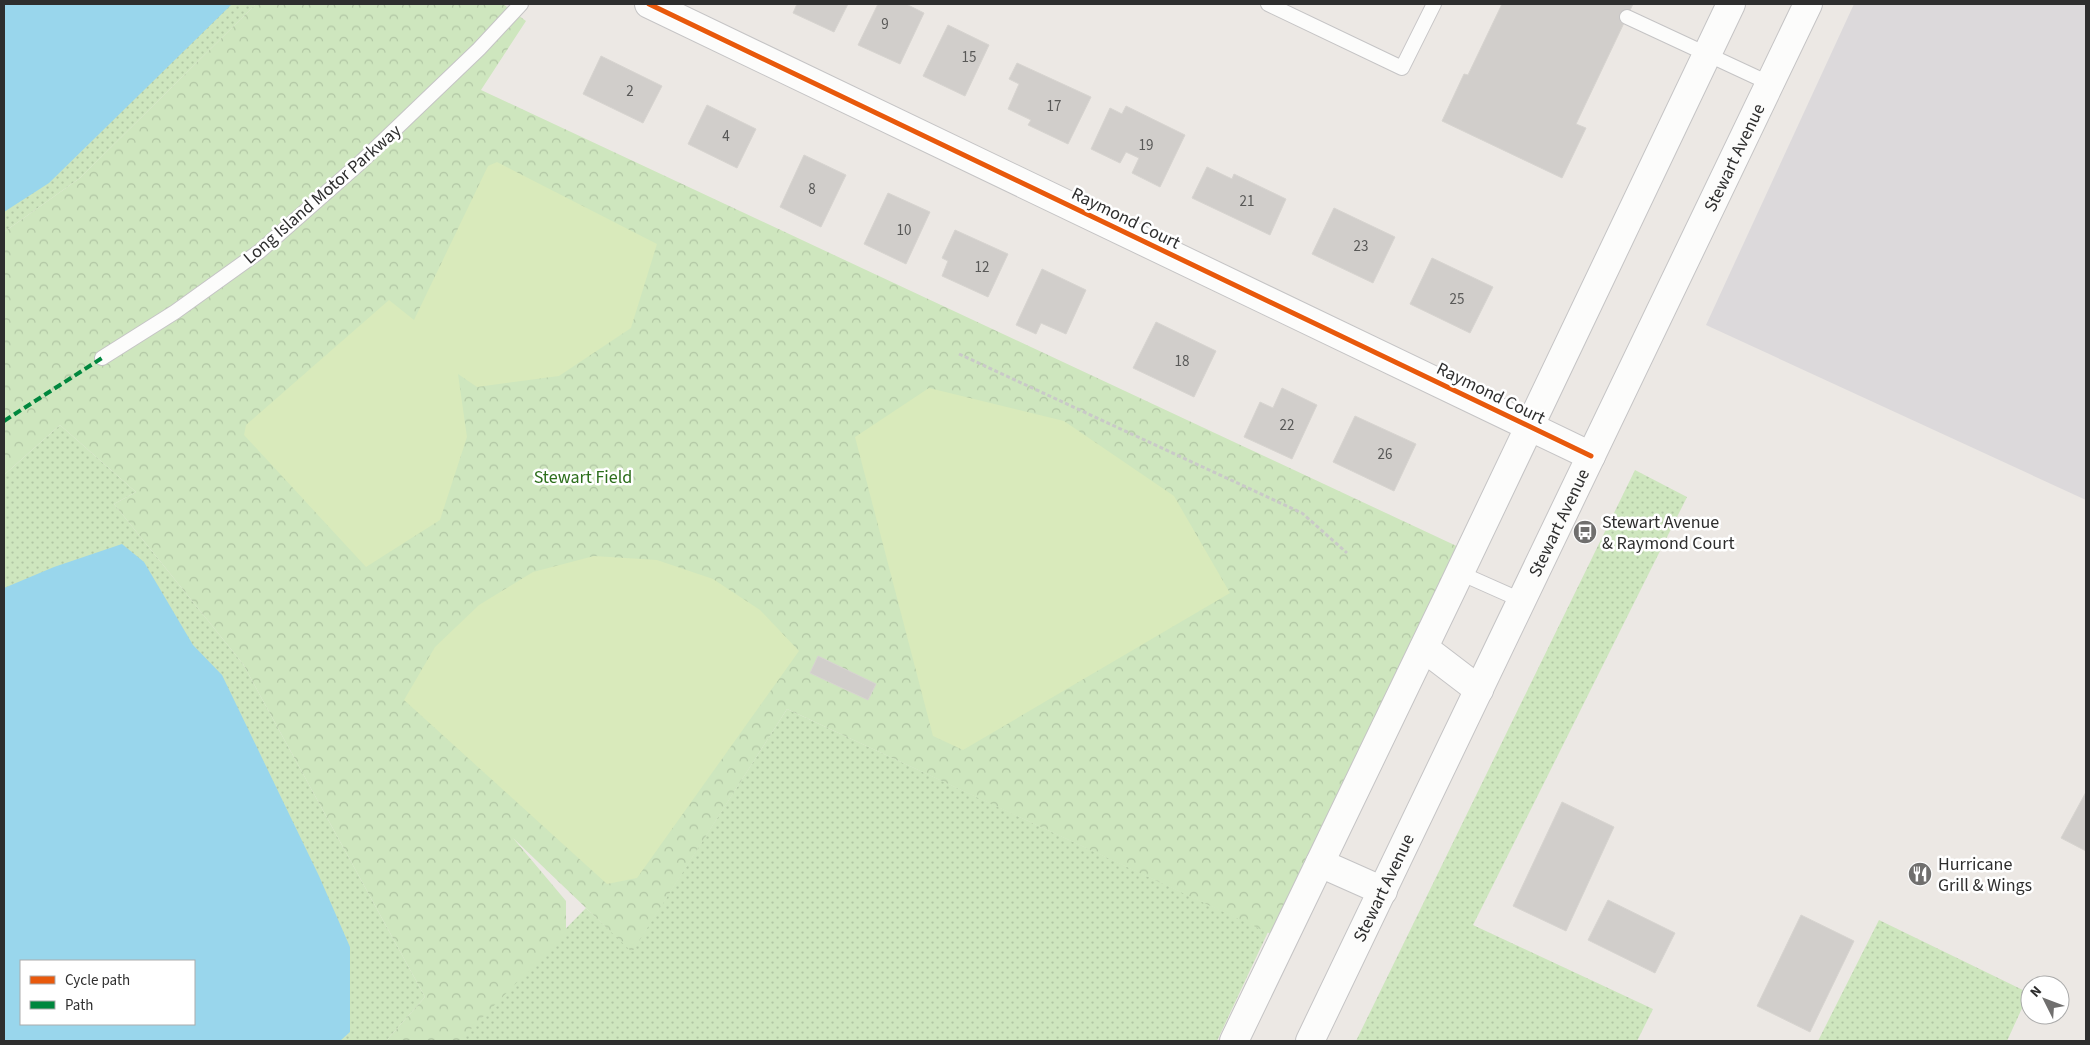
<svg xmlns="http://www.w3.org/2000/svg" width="2090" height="1045" font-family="'Source Sans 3',sans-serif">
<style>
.industrial{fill:#dcd9db}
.grass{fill:url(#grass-dots);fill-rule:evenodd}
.forest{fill:url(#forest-crowns)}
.pitch{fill:#d9eabb}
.water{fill:#99d6ec;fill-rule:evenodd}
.building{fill:#d1cecb;stroke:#d7d4d0}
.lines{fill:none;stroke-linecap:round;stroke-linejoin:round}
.service-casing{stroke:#c5c4c5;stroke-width:16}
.minor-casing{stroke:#c5c4c5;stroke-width:30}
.secondary-casing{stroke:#c5c4c5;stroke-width:30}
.path{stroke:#c9c9c8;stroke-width:3;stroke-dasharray:4 2.5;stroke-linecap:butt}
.service{stroke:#fcfcfb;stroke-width:14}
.minor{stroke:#fcfcfb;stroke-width:28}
.secondary{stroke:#fcfcfb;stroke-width:28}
.quiet{stroke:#00873e;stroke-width:4;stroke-dasharray:8 4;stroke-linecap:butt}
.cycleway-casing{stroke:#fff;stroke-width:8}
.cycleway{stroke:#e8590c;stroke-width:5}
.labels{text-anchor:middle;stroke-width:5;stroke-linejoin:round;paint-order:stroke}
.number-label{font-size:15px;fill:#585857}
.street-label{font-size:18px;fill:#2e2e2e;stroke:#fff}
.park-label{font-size:18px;fill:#2c6e1b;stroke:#fff}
.poi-label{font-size:18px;fill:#2e2e2e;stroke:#fff;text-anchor:start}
</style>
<defs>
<pattern id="grass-dots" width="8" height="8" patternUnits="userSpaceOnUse" patternTransform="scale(1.25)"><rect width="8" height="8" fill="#cee6be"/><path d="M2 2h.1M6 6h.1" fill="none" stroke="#b1c6a4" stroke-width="1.8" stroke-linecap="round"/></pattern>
<pattern id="forest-crowns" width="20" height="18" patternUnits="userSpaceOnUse" patternTransform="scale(1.25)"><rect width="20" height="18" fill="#cee6be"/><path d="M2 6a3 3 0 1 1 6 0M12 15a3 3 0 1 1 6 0" fill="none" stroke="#b1c6a4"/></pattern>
</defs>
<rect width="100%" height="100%" fill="#ece8e4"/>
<!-- industrial -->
<path class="industrial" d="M1854,4H2086V500L1706,325Z"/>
<!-- grass -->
<path class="grass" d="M4,4H256L80,178L4,232Z
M60,425L136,492L114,504L243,664L425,997L386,1041H4V475ZM21,961H194V1024H21Z
M1635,470L1687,497L1473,925L1653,1009L1637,1041H1356Z
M787,709L1268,932L1217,1041H455L586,908L632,951Z
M1879,920L2029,993L2007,1041H1818Z"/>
<!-- forest -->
<path class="forest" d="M256,4H503L526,21L481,90L1463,549L1275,936L787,709L632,952L513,838L566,901V933L459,1041H386L425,997L243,664L114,504L136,492L60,425L4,475V232L80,178Z"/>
<!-- pitch -->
<path class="pitch" d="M497,162L657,244L631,328L559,376L477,387L458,374L467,437L440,520L366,567L244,435L246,425L389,300L414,320L488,166Z
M929,388L1064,421L1174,496L1230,593L963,750L933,736L855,437Z
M594,556L657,560L713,579L760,610L799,651L637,878L607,884L404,700L435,647L479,605L533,572Z"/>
<!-- water -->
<path class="water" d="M4,4H232L49,183L4,212Z
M122,544L144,562L193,645L222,675L319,876L350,947V1032L340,1041H4V588L54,567ZM21,961H194V1024H21Z"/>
<!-- building -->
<path class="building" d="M797,4H848L834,32L793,13Z
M878,4H906L924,13L900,64L858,45Z
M1502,4H1633L1576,124L1586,128L1562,178L1442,121L1464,74L1468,75Z
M948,25L989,45L965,96L923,76Z
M601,56L662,86L643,123L583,94Z
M1017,63L1091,97L1068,144L1028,125L1031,120L1008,109L1019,84L1009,79Z
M707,105L756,129L737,168L688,144Z
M1126,106L1185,135L1160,187L1132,173L1139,158L1126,152L1120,163L1091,149L1110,108L1122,114Z
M804,155L846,175L821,227L780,207Z
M1207,167L1232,179L1234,174L1286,199L1270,235L1192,198Z
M888,193L930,212L906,264L864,244Z
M1334,208L1395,237L1373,283L1312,254Z
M955,230L1008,254L988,297L942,276L948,261L942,258Z
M1432,258L1493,287L1470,333L1410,304Z
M1042,269L1086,290L1066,334L1041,323L1036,334L1016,325Z
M1156,322L1216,351L1194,397L1133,368Z
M1282,388L1317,405L1292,459L1244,437L1260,402L1273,408Z
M1355,416L1416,444L1394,491L1333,462Z
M818,656L876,684L868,700L810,673Z
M2086,792V851L2061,838Z
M1562,802L1614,827L1566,931L1513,906Z
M1608,900L1675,933L1655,973L1588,940Z
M1801,915L1854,941L1810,1032L1757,1006Z"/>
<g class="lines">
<!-- service casing -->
<g class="service-casing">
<path id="service" d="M1268,4L1402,68L1434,4
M1627,17L1771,84
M102,358L175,312L260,251L361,162L479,49L521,4
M1460,573L1523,601"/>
</g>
<!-- minor casing -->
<g class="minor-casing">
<path id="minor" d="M649,4L1591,456"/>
</g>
<!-- secondary casing -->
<g class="secondary-casing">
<g id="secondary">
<path d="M1424,648L1479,690"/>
<path d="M1320,863L1383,891"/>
<path d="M1234,1041L1452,589L1731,4"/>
<path id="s1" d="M1310,1041L1808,4"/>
</g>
</g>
<!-- path -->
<path class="path" d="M959,354L1302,513L1347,553"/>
<!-- service -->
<use href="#service" class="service"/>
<!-- minor -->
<use href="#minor" class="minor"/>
<!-- secondary -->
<use href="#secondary" class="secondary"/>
<!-- quiet -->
<path class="quiet" d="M4,421L102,358"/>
<!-- cycleway casing -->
<g class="cycleway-casing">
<path id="cycleway" d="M649,4L1591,456"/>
</g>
<!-- cycleway -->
<use href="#cycleway" class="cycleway"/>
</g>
<!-- icons -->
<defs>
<g id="bus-disc" transform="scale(1.25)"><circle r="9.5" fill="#706f6e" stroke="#fff"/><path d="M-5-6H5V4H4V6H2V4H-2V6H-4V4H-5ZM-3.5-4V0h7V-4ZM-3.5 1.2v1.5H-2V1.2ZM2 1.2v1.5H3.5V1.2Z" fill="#fff"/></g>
<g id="restaurant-disc" transform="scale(1.25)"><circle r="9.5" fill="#706f6e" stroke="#fff"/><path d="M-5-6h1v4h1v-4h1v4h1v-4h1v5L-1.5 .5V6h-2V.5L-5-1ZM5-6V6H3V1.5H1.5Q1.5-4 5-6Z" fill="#fff"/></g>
</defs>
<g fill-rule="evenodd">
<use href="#bus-disc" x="1585" y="532"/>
<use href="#restaurant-disc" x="1920" y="874"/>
</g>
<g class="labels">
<!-- number labels -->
<g class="number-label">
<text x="885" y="29">9</text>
<text x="969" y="62">15</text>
<text x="630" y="96">2</text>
<text x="1054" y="111">17</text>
<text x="726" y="141">4</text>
<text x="1146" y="150">19</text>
<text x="812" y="194">8</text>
<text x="1247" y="206">21</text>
<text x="904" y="235">10</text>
<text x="1361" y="251">23</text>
<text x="982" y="272">12</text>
<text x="1457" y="304">25</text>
<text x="1182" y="366">18</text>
<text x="1287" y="430">22</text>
<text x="1385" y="459">26</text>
</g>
<!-- street labels -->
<g class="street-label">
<text dy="6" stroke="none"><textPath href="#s1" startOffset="980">Stewart Avenue</textPath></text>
<text transform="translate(322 194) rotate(-41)" y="6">Long Island Motor Parkway</text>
<text transform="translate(1126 218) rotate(26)" y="6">Raymond Court</text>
<text transform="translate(1491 393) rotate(26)" y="6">Raymond Court</text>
<text dy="6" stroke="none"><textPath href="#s1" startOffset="575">Stewart Avenue</textPath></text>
<text dy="6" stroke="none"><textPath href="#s1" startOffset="170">Stewart Avenue</textPath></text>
</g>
<!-- park labels -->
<g class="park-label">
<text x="583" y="483">Stewart Field</text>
</g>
<!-- poi labels -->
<g class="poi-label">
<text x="1602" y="528">Stewart Avenue<tspan x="1602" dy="21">&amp; Raymond Court</tspan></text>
<text x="1938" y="870">Hurricane<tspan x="1938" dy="21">Grill &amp; Wings</tspan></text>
</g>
</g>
<!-- border -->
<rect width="2090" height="1045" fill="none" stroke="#2e2e2e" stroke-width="10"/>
<!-- legend -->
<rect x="20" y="960" width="175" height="65" fill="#ffffff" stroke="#ababab"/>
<rect x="30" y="976" width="25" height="8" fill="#e8590c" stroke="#ababab"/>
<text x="65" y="985" font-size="15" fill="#2e2e2e">Cycle path</text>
<rect x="30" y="1001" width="25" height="8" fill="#00873e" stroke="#ababab"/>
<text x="65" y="1010" font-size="15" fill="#2e2e2e">Path</text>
<!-- north arrow -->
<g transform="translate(2045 1000) rotate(312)"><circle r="24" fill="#ffffff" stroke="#ababab"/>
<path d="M0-4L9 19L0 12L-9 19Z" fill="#706f6e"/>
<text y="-8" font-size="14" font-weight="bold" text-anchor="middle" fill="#2e2e2e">N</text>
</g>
</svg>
